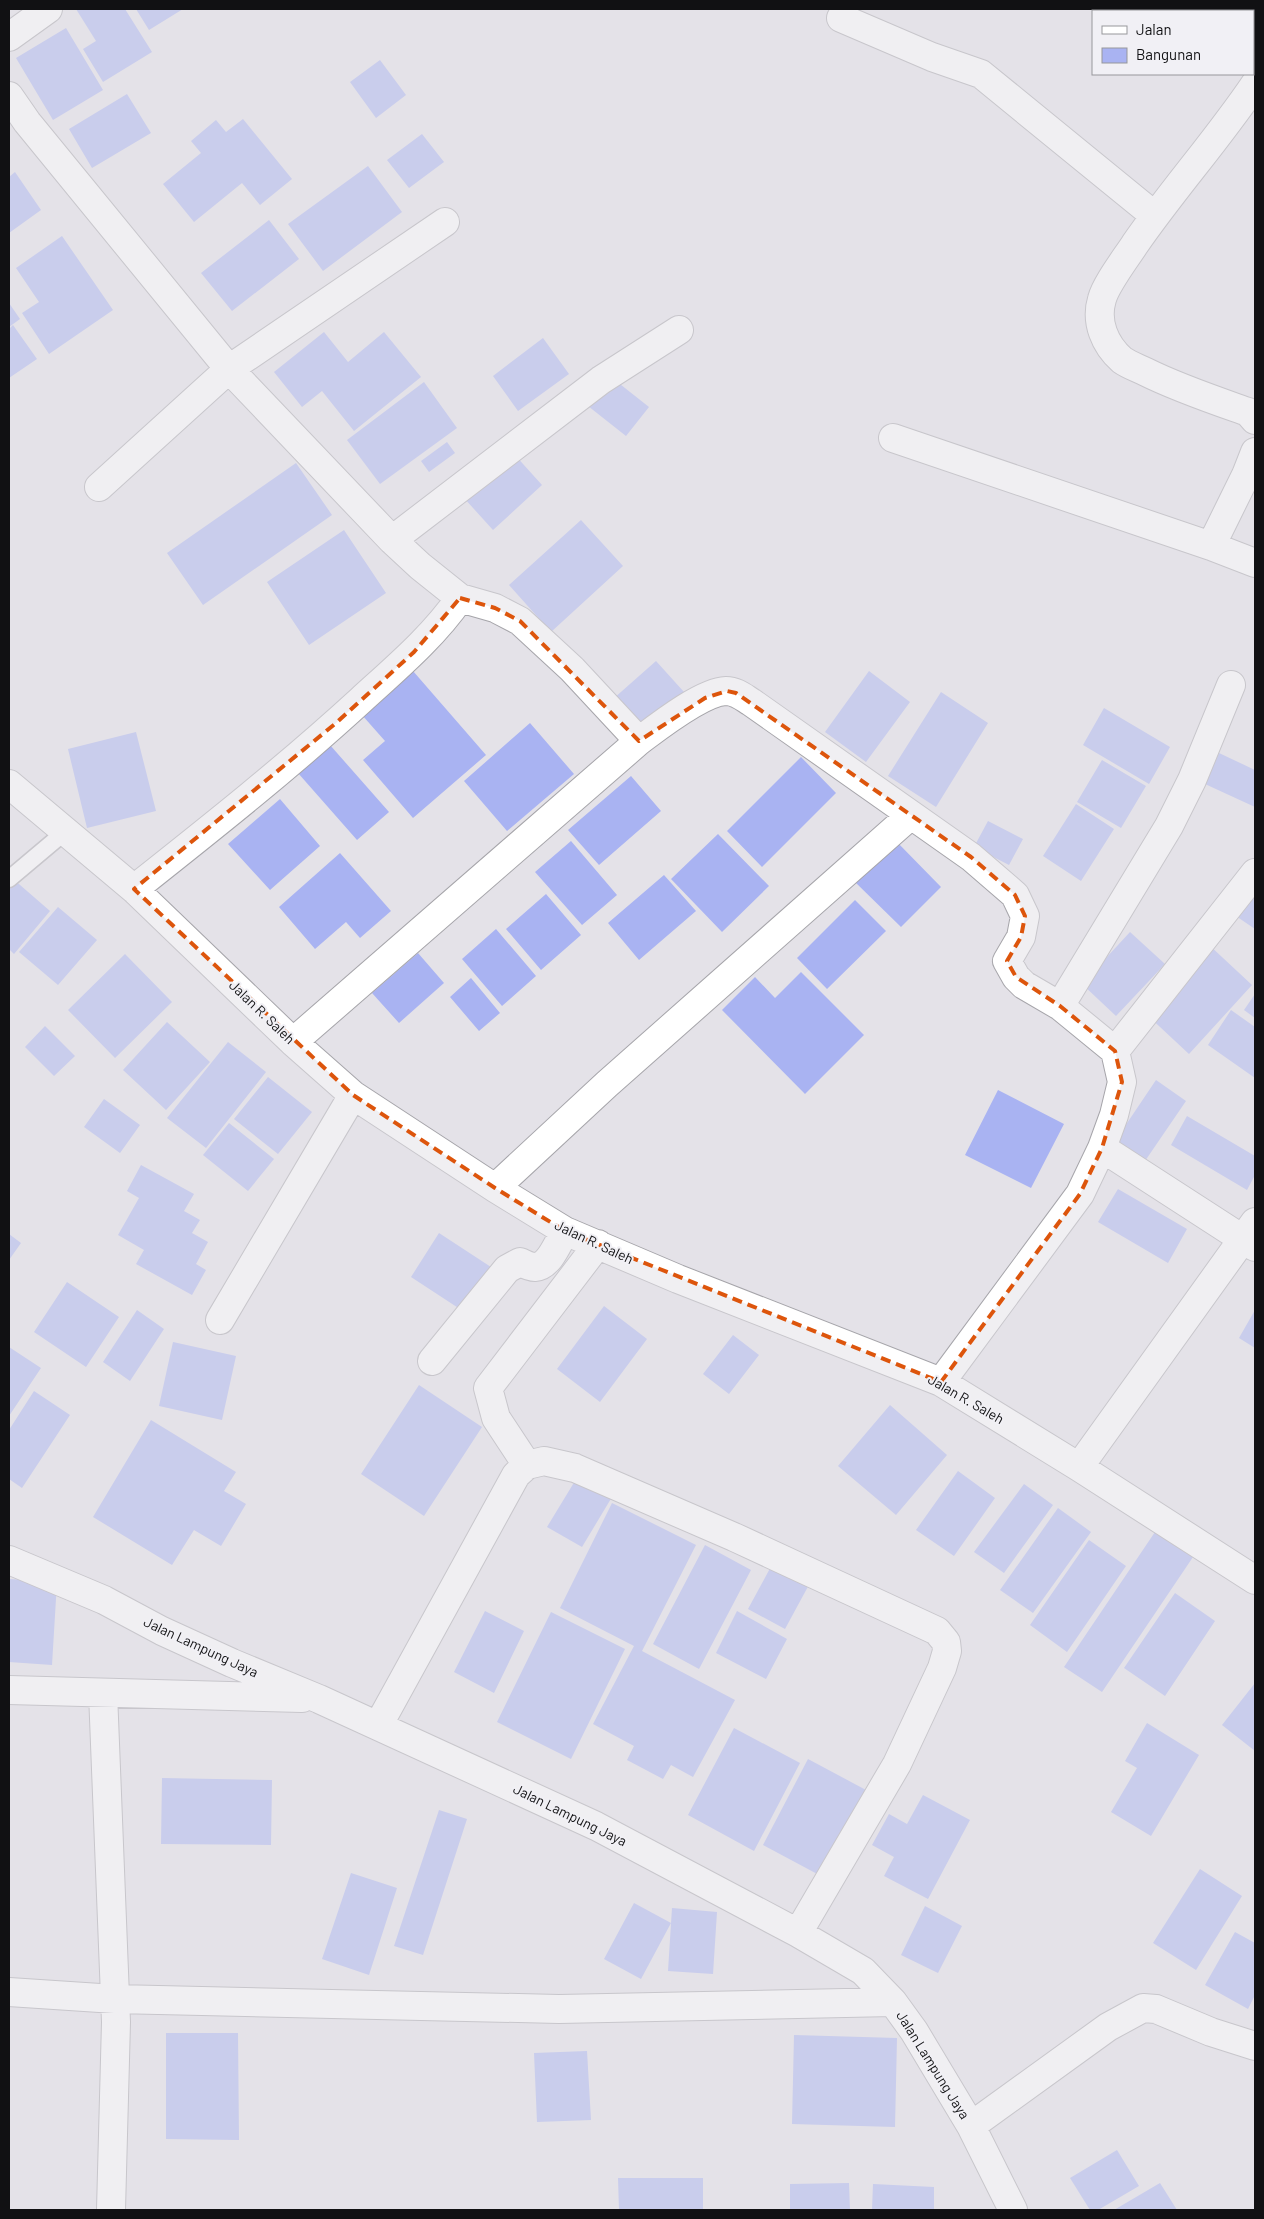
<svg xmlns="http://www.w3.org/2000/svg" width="1264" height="2219" font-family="Barlow,sans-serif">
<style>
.building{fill:#a9b3f2}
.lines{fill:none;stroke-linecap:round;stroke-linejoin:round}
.lane-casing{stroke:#a6a5aa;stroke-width:19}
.street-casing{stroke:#a6a5aa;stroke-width:30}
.lane{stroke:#fff;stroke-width:16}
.street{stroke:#fff;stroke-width:28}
.marked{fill:none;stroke:#dd550c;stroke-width:4;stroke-dasharray:10 6;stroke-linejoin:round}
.labels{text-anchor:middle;stroke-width:4;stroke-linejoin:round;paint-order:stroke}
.street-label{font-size:14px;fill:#111113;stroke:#f1f0f5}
</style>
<rect width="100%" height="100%" fill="#e4e2e8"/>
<!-- building -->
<path class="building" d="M76,9H125L152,52L103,82L83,49L96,41Z
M136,9H183L149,30Z
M66,28L103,90L53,120L16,58Z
M380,60L406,95L376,118L350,82Z
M127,94L151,133L92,168L69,129Z
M243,119L292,179L260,205L242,183L194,222L163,184L201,153L191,141L216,120L226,132Z
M422,134L444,162L409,188L387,160Z
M368,166L402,212L323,271L288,224Z
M15,172L41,210L9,233V177Z
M269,220L299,259L232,311L201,273Z
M62,236L113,310L49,354L22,313L39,302L16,268Z
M9,303L20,319L9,327Z
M13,325L37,359L9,378V329Z
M324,332L348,362L384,332L421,377L354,431L322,391L302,407L274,372Z
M543,338L569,374L518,411L493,376Z
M611,377L649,407L626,436L588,406Z
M424,382L457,428L380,484L347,440Z
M447,442L455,453L429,472L421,461Z
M514,454L542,485L493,530L464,498Z
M296,463L332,515L203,605L167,553Z
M581,520L623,566L551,632L509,585Z
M344,530L386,593L309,645L267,582Z
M656,661L684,692L641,731L613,699Z
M413,671L486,755L413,818L363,760L385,741L362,715Z
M869,671L910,702L866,762L825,732Z
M941,692L988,723L936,807L888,776Z
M1104,708L1170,747L1149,784L1083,745Z
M530,723L574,774L507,831L464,781Z
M136,732L156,811L87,828L68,749Z
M330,745L389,812L357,840L298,773Z
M1219,753L1255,770V807L1205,784Z
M801,757L836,793L762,867L727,831Z
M1102,760L1146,786L1121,828L1077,802Z
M631,776L661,811L599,865L568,830Z
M280,799L320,846L270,890L228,844Z
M1076,804L1114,829L1081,881L1043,856Z
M988,821L1023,839L1009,865L974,847Z
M718,834L769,886L722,932L671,879Z
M571,841L617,895L582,925L535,872Z
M896,841L941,887L901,927L855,882Z
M340,853L391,911L360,938L346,922L315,949L279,907Z
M664,875L696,911L639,960L608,923Z
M1255,875V929L1230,912Z
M12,878L50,911L14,954L9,949V882Z
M546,894L581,935L541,970L506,929Z
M855,900L886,931L827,989L797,958Z
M58,907L97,940L58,985L19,952Z
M496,929L536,976L502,1006L462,959Z
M1130,932L1165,964L1116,1016L1082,984Z
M1208,944L1252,985L1189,1054L1145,1013Z
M418,953L444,983L399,1023L372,993Z
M125,954L172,1002L115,1058L68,1010Z
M801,972L864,1035L805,1094L722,1010L755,977L775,998Z
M471,978L500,1013L479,1031L450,997Z
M1255,994V1018L1244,1010Z
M1231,1010L1255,1027V1078L1208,1045Z
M167,1022L210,1062L166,1110L123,1070Z
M45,1026L75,1056L54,1076L25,1047Z
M228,1042L266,1072L206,1148L167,1118Z
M268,1077L312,1112L278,1154L234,1119Z
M1156,1080L1186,1101L1145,1161L1115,1141Z
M998,1090L1064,1124L1031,1188L965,1155Z
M104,1099L140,1125L120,1153L84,1127Z
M1187,1116L1255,1156V1175L1247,1190L1171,1145Z
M229,1123L274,1159L248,1191L203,1155Z
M141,1165L194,1194L184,1211L200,1220L192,1233L208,1242L196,1264L206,1270L192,1295L136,1264L144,1250L118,1235L139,1198L127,1191Z
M1118,1189L1187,1229L1168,1263L1098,1222Z
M439,1233L494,1269L466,1313L411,1277Z
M9,1234L21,1243L9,1260Z
M67,1282L119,1317L86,1367L34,1332Z
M604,1306L647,1339L600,1402L557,1369Z
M137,1310L164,1329L130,1381L103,1362Z
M1255,1310V1348L1239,1338Z
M733,1335L759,1355L729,1394L703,1374Z
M173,1342L236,1356L222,1420L159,1406Z
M9,1347L41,1368L9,1416Z
M419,1385L482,1427L424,1516L361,1474Z
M34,1391L70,1415L22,1488L9,1479V1430Z
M890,1405L947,1455L896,1515L838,1466Z
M151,1420L236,1472L224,1491L246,1504L221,1546L194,1530L172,1565L93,1517Z
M958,1471L995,1498L954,1556L916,1530Z
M578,1476L612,1497L582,1547L547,1527Z
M1024,1484L1053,1505L1004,1573L974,1552Z
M612,1503L696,1545L642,1651L735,1700L693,1777L671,1765L663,1779L627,1760L634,1746L593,1724L634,1646L560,1608Z
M1058,1508L1091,1532L1033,1613L1000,1590Z
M1155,1532L1193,1557L1102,1692L1064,1667Z
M1089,1540L1126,1566L1067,1652L1030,1625Z
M705,1545L751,1570L699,1669L653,1644Z
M774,1561L811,1581L785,1629L748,1609Z
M9,1579L57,1582L52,1665L9,1662Z
M1175,1593L1215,1621L1165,1696L1124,1668Z
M485,1611L524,1631L494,1693L454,1672Z
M737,1611L787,1639L766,1679L716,1653Z
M551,1612L625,1649L571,1759L497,1722Z
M1255,1683V1751L1222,1725Z
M1147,1723L1199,1755L1151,1836L1111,1812L1137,1768L1125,1761Z
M734,1728L800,1763L754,1851L688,1815Z
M808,1759L866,1790L821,1876L763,1845Z
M162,1778L272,1780L271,1845L161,1844Z
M923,1795L970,1820L928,1899L884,1876L894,1857L872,1845L889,1814L907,1824Z
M439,1810L467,1819L423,1955L394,1946Z
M1200,1869L1242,1896L1196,1970L1153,1943Z
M351,1873L397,1888L369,1975L322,1959Z
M634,1903L671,1923L641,1979L604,1959Z
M925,1906L962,1926L938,1973L901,1955Z
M672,1908L717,1912L713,1974L668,1971Z
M1235,1932L1255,1943V1995L1248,2009L1205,1985Z
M166,2033H238L239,2140L166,2139Z
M794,2035L897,2038L895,2127L792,2124Z
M587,2051L591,2120L537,2122L534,2053Z
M1117,2150L1139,2186L1098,2210H1090L1070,2178Z
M618,2178H703V2210H619Z
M849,2183L850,2210H790V2184Z
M1160,2183L1177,2210H1114Z
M873,2184L934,2187V2210H872Z"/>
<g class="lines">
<!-- lane casing -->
<g class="lane-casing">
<path id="lane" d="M9,879L66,831"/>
</g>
<!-- street casing -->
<g class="street-casing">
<path id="street" d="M841,18L932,57L981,74L1155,216
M9,37L48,9
M1255,84C1218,139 1173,189 1135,244C1126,258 1106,284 1102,299C1095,322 1105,345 1122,360C1129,365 1138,368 1146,372C1178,388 1214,400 1248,412L1255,420
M9,96L27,122L229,369L392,540L420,566L460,598C433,637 396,668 361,700C288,767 211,828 134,889
M893,438L1211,546L1246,475L1255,452
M99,487L229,369L445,222
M392,540L601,380L679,330
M1211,546L1255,563
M460,598L495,608L520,621L572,669L639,741C659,726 702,692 726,691C736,691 743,697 751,702L971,857L1015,895L1025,916L1021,937L1007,961L1016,977L1024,985L1060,1006L1115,1051L1122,1082L1114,1115L1102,1148L1080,1194L941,1382
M9,784L134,889L293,1042L353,1095L495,1188L565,1231L678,1279L941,1382L1079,1467L1255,1580
M1060,1006L1169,826L1192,780L1231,685
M293,1042L639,741
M1115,1051L1255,873
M1102,1148L1255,1247
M495,1188L607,1084L911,815
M220,1320L353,1095
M432,1361L507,1269L520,1262C524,1264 530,1267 535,1267C550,1266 558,1242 565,1231
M527,1465L496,1418L488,1388L598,1244
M1079,1467L1255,1222
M9,1560L104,1600L162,1631L232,1663L319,1699L596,1826L798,1933L863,1971L893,2002L914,2031L971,2126L1013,2210
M9,1690L302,1698
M103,1693L116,2022L111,2210
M378,1726L516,1475L527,1465L544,1461L575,1468L734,1537L937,1631L946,1642L947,1651L942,1668L897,1764L798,1933
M9,1992L115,1999L559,2009L893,2002
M971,2126L1108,2027L1143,2008L1156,2009L1211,2032L1255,2046"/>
</g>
<!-- lane -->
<use href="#lane" class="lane"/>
<!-- street -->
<use href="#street" class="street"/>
</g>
<!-- marked area -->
<path d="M0 0H1264V2219H0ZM460,598L495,608L520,621L639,741L705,698L727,691L736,693L971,857L1015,895L1025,916L1021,937L1007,961L1016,977L1060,1006L1115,1051L1122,1082L1102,1148L1080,1194L941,1382L565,1231L495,1188L353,1095L134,889L336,723L414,652Z" fill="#e4e2e8" fill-opacity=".55" fill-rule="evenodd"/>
<path class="marked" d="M460,598L495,608L520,621L639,741L705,698L727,691L736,693L971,857L1015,895L1025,916L1021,937L1007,961L1016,977L1060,1006L1115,1051L1122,1082L1102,1148L1080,1194L941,1382L565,1231L495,1188L353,1095L134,889L336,723L414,652Z"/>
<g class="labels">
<!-- street labels -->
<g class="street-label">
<text transform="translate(262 1012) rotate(44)" y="5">Jalan R. Saleh</text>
<text transform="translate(594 1242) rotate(25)" y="5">Jalan R. Saleh</text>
<text transform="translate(966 1399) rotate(30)" y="5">Jalan R. Saleh</text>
<text transform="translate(201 1647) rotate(25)" y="5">Jalan Lampung Jaya</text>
<text transform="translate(570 1815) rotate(26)" y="5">Jalan Lampung Jaya</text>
<text transform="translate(933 2065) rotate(58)" y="5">Jalan Lampung Jaya</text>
</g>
</g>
<!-- border -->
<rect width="1264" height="2219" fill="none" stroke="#111113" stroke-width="20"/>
<!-- legend -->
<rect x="1092" y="10" width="162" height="65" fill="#f1f0f5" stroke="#97979b"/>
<rect x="1102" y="26" width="25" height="8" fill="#ffffff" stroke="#97979b"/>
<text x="1136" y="35" font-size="15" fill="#111113">Jalan</text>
<rect x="1102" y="48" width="25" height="15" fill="#a9b3f2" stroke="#97979b"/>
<text x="1136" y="60" font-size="15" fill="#111113">Bangunan</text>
</svg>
